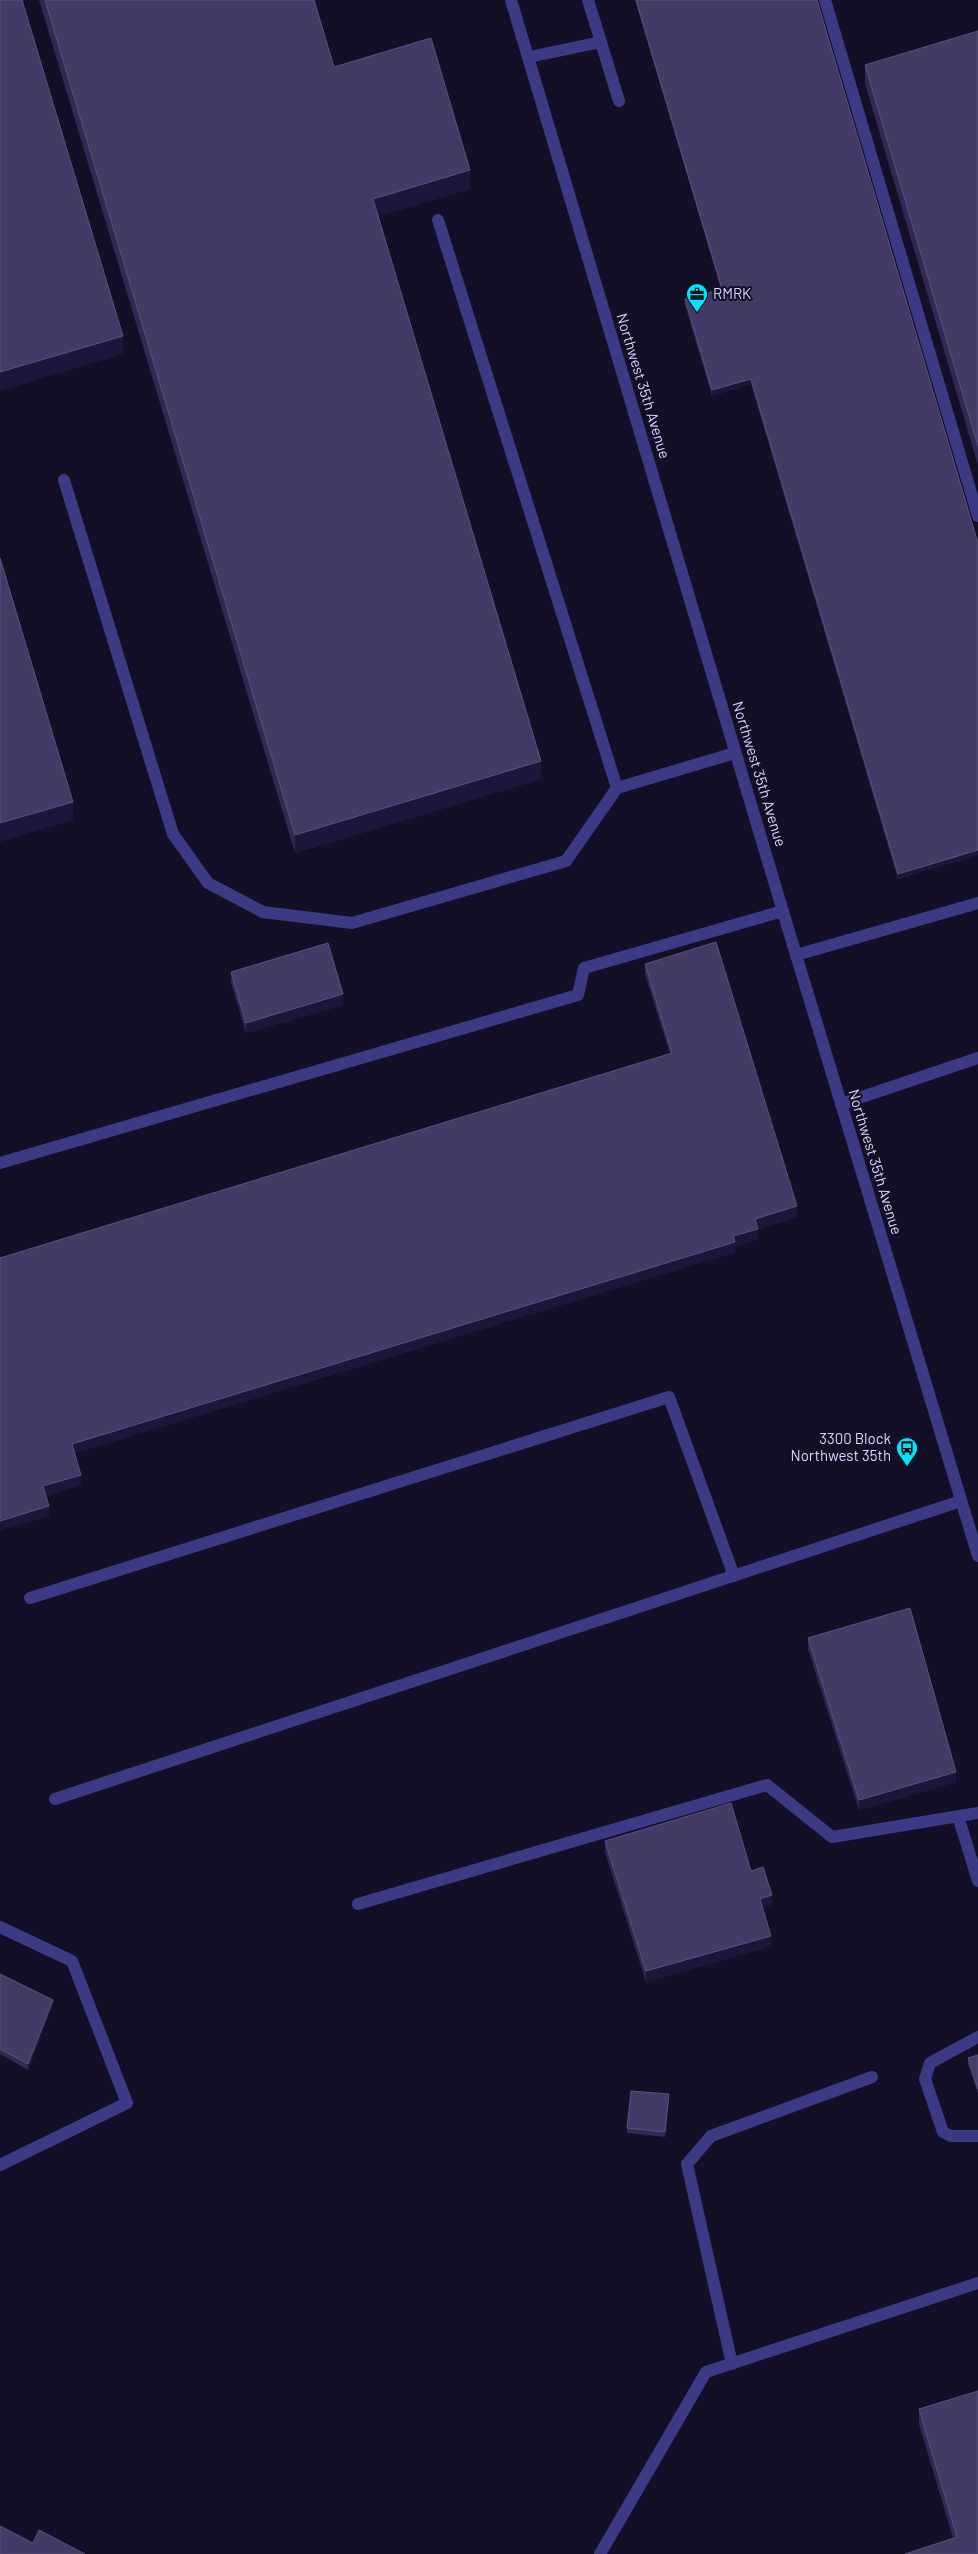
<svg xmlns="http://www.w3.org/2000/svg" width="978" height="2554" font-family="Barlow,sans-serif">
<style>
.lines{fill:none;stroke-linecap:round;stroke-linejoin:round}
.service{stroke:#3d3a85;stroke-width:12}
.minor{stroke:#3d3a85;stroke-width:12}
.wall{fill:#312854}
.shaded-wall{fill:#1d163a}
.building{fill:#433a66;stroke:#5a527e}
.labels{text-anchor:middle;stroke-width:4;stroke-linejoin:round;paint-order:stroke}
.poi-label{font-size:15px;fill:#d9d4ff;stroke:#130f26;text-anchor:start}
.street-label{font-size:15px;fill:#d9d4ff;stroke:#130f26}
</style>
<rect width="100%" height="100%" fill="#130f26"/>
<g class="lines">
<!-- service -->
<path class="service" d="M588,0L619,101
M825,0L978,516
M529,57L601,42
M438,220L617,788L735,753
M64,480L173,834L208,883L263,912L352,923L566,861L617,788
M796,955L978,903
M841,1104L978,1058
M0,1163L578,995L584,968L783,911
M30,1598L669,1397L734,1576
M55,1799L961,1501
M958,1816L978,1881
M358,1904L767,1785L832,1837L978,1813
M0,1927L72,1961L127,2103L0,2165
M978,2037L930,2063L925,2079L943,2132L951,2136H978
M732,2364L687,2164L711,2136L872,2077
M600,2554L706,2372L978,2283"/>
<!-- minor -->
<path class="minor" d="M511,0L787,925L978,1556"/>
</g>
<!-- wall -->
<path class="wall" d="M39,0H314L334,67L470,189L378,216L541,779L295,853Z
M635,0H817L978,543V855L898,879L751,384L712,396L685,305V299L721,289Z
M978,31V465L865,84V65Z
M645,964L797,1217L758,1229V1239L735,1246V1252L75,1453L81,1485L46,1496L49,1516L0,1258L670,1054L645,974Z
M231,972L343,1005L246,1033L231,982Z
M808,1638L956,1782L859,1810L808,1649Z
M605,1841L751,1871L772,1906L762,1908L771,1946L646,1982L605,1852Z
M0,1974L53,2005L28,2070L0,2054Z
M978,2055V2094L968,2064V2058Z
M669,2099L665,2137L627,2133V2128Z
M919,2409L978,2554L953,2538L919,2424Z"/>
<!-- shaded-wall -->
<path class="shaded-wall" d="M470,170V189L373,218V199Z
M123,336V354L0,391V372Z
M751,379V384L712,396V390Z
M541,761V779L295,853V835Z
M73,802V820L0,842V823Z
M978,850V855L898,879V874Z
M343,994V1005L246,1033V1023Z
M797,1206V1217L755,1230V1219Z
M758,1229V1239L735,1246V1252L72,1454V1444Z
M81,1475V1485L43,1497V1486Z
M49,1506V1516L0,1531V1521Z
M956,1772V1782L859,1810V1800Z
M772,1895V1906L760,1909V1899Z
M771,1936V1946L646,1982V1971Z
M53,2000V2005L28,2070V2064Z
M669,2094V2099L665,2137V2132Z"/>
<!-- building -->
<path class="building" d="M0,0H22L123,336L0,372Z
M45,0H314L334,67L431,38L470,170L373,199L541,761L295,835Z
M636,0H817L978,543V850L898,874L751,379L712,390L685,299L722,289Z
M978,31V446L865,65Z
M0,558L73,802L0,823Z
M716,942L797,1206L755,1219L758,1229L733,1236L735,1242L72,1444L81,1475L43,1486L49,1506L0,1521V1258L672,1053L645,964Z
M328,943L343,994L246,1023L231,972Z
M910,1608L956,1772L859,1800L808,1638Z
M731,1803L751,1871L763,1867L772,1895L760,1899L771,1936L646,1971L605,1841Z
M0,1974L53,2000L28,2064L0,2049Z
M978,2055V2089L968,2058Z
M631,2091L669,2094L665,2132L627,2128Z
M978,2391V2554H905L957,2537L919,2409Z
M0,2526L33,2543L39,2530L85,2554H0Z"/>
<!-- icons -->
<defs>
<g id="office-pin" transform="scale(1.125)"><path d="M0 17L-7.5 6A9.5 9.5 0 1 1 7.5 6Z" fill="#00e5ff" stroke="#130f26"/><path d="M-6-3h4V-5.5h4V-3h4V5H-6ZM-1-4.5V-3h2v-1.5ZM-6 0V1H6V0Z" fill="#111"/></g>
<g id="bus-pin" transform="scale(1.125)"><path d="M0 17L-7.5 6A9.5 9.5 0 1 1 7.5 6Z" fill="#00e5ff" stroke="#130f26"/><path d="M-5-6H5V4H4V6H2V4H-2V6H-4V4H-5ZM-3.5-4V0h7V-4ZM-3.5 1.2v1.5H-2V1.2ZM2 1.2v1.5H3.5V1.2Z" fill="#111"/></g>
</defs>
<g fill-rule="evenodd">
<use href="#office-pin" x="697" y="294"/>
<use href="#bus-pin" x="907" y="1448"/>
</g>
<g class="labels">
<!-- poi labels -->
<g class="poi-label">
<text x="713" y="299">RMRK</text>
<text x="891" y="1444" text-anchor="end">3300 Block<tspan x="891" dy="17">Northwest 35th</tspan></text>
</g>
<!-- street labels -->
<g class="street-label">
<text transform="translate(643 386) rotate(73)" y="5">Northwest 35th Avenue</text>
<text transform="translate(759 774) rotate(73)" y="5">Northwest 35th Avenue</text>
<text transform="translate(875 1162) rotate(73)" y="5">Northwest 35th Avenue</text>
</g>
</g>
</svg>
